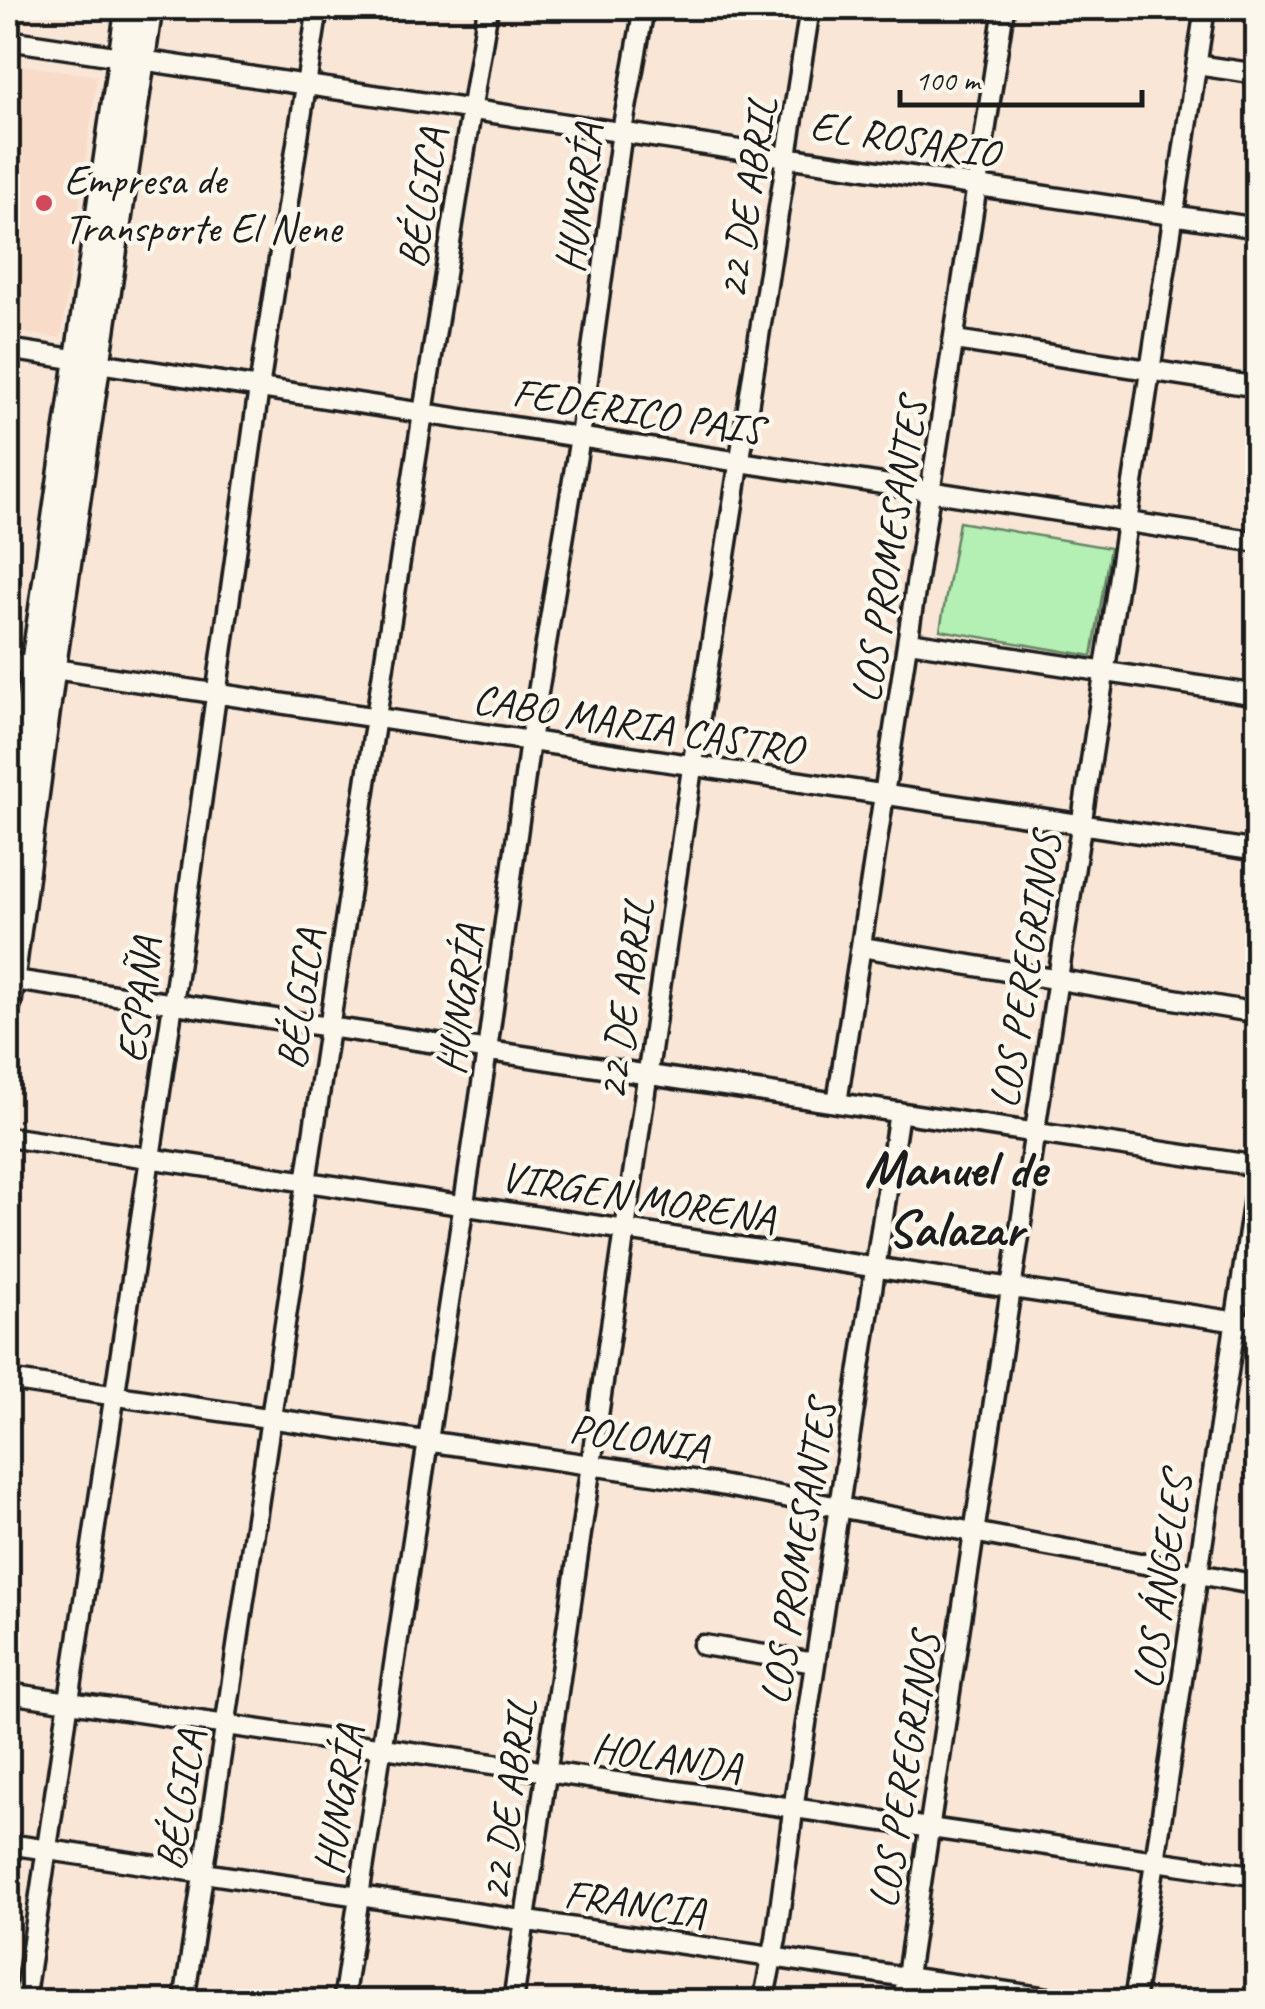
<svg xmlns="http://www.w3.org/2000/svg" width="1265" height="2009" font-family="Caveat,sans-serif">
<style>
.built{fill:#f8dbc8}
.green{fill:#b4efb3;stroke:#688668;stroke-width:2.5}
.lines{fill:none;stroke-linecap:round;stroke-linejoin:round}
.street-casing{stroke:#1c1c1c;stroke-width:25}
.secondary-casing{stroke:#1c1c1c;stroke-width:32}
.street{stroke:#fbf7ec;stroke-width:18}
.secondary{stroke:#fbf7ec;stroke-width:25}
.poi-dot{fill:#d1495b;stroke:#fbf7ec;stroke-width:4}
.labels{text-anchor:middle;stroke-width:9;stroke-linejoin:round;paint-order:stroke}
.street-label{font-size:42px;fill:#1c1c1c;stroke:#fbf7ec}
.poi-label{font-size:42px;fill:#1c1c1c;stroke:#fbf7ec;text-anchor:start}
.district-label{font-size:52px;font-weight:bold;fill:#1c1c1c;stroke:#fbf7ec}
</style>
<rect width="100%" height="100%" fill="#f9e6d7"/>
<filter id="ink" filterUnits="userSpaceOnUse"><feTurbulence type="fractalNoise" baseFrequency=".01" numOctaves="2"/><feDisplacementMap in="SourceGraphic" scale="20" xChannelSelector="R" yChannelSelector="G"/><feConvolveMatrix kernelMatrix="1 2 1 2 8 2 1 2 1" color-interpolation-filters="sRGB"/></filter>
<g filter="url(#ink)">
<!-- built -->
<path class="built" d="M8,63L97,76L61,338L8,331Z"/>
<!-- green -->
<path class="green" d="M959,522L1110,548L1092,656L940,630Z"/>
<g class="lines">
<!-- street casing -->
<g class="street-casing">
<path id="street" d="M8,40L1258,228
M1197,65L1258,74
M955,340L1258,387
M8,349L1258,542
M909,642L1258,695
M8,662L1258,851
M862,947L1258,1013
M8,979L1258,1166
M837,1103L1004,8
M8,1137L1258,1325
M8,1380L693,1480L1258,1585
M703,1645L815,1663
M8,1693L1258,1876
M8,1844L1075,2002
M24,2002L173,1004L259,388L318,8
M184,2002C284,1337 379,671 488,8
M343,2002L487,1051L530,741L580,437L622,131L644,8
M513,2002L692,768L810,8
M763,2002L776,1939L796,1789L899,1112
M903,2002C1004,1337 1108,673 1205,8
M1134,2002L1258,1171"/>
</g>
<!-- secondary casing -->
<g class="secondary-casing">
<path id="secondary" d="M8,848L129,8
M8,1002L52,669L149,8"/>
</g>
<!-- street -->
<use href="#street" class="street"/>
<!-- secondary -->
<use href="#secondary" class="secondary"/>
</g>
</g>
<!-- markers -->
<circle class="poi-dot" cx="44" cy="203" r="10"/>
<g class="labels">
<!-- street labels -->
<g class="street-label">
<text transform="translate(905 138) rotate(9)" y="15">EL ROSARIO</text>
<text transform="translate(421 198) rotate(-81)" y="15">BÉLGICA</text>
<text transform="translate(578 198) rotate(-82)" y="15">HUNGRÍA</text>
<text transform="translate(746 198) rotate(-81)" y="15">22 DE ABRIL</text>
<text transform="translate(638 410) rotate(9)" y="15">FEDERICO PAIS</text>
<text transform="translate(888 550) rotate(-81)" y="15">LOS PROMESANTES</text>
<text transform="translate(638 723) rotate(9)" y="15">CABO MARIA CASTRO</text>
<text transform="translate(1024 970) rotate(-81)" y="15">LOS PEREGRINOS</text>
<text transform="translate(299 999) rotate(-82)" y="15">BÉLGICA</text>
<text transform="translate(624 999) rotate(-82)" y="15">22 DE ABRIL</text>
<text transform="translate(138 1000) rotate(-82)" y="15">ESPAÑA</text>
<text transform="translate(459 1000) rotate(-82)" y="15">HUNGRÍA</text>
<text transform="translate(638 1196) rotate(9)" y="15">VIRGEN MORENA</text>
<text transform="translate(639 1437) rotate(9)" y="15">POLONIA</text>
<text transform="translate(797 1552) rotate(-81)" y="15">LOS PROMESANTES</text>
<text transform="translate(1161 1581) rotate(-82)" y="15">LOS ÁNGELES</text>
<text transform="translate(667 1756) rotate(8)" y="15">HOLANDA</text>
<text transform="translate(903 1770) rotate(-81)" y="15">LOS PEREGRINOS</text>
<text transform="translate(179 1800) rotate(-81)" y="15">BÉLGICA</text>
<text transform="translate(338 1800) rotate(-81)" y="15">HUNGRÍA</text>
<text transform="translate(507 1800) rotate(-82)" y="15">22 DE ABRIL</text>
<text transform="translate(635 1902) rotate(8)" y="15">FRANCIA</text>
</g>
<!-- poi labels -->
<g class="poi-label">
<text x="64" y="194">Empresa de<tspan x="64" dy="48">Transporte El Nene</tspan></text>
</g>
<!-- district labels -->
<g class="district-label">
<text x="955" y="1186">Manuel de<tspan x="955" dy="60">Salazar</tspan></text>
</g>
</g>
<!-- margin -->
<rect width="1265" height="2009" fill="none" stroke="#fbf7ec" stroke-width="40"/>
<rect x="20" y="20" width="1225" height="1969" fill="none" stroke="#1c1c1c" stroke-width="4" filter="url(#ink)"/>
<!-- scale -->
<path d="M900 90v15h242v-15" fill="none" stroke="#1c1c1c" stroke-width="5"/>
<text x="915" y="90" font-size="30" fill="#1c1c1c" stroke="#fbf7ec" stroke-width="8" paint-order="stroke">100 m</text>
</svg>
